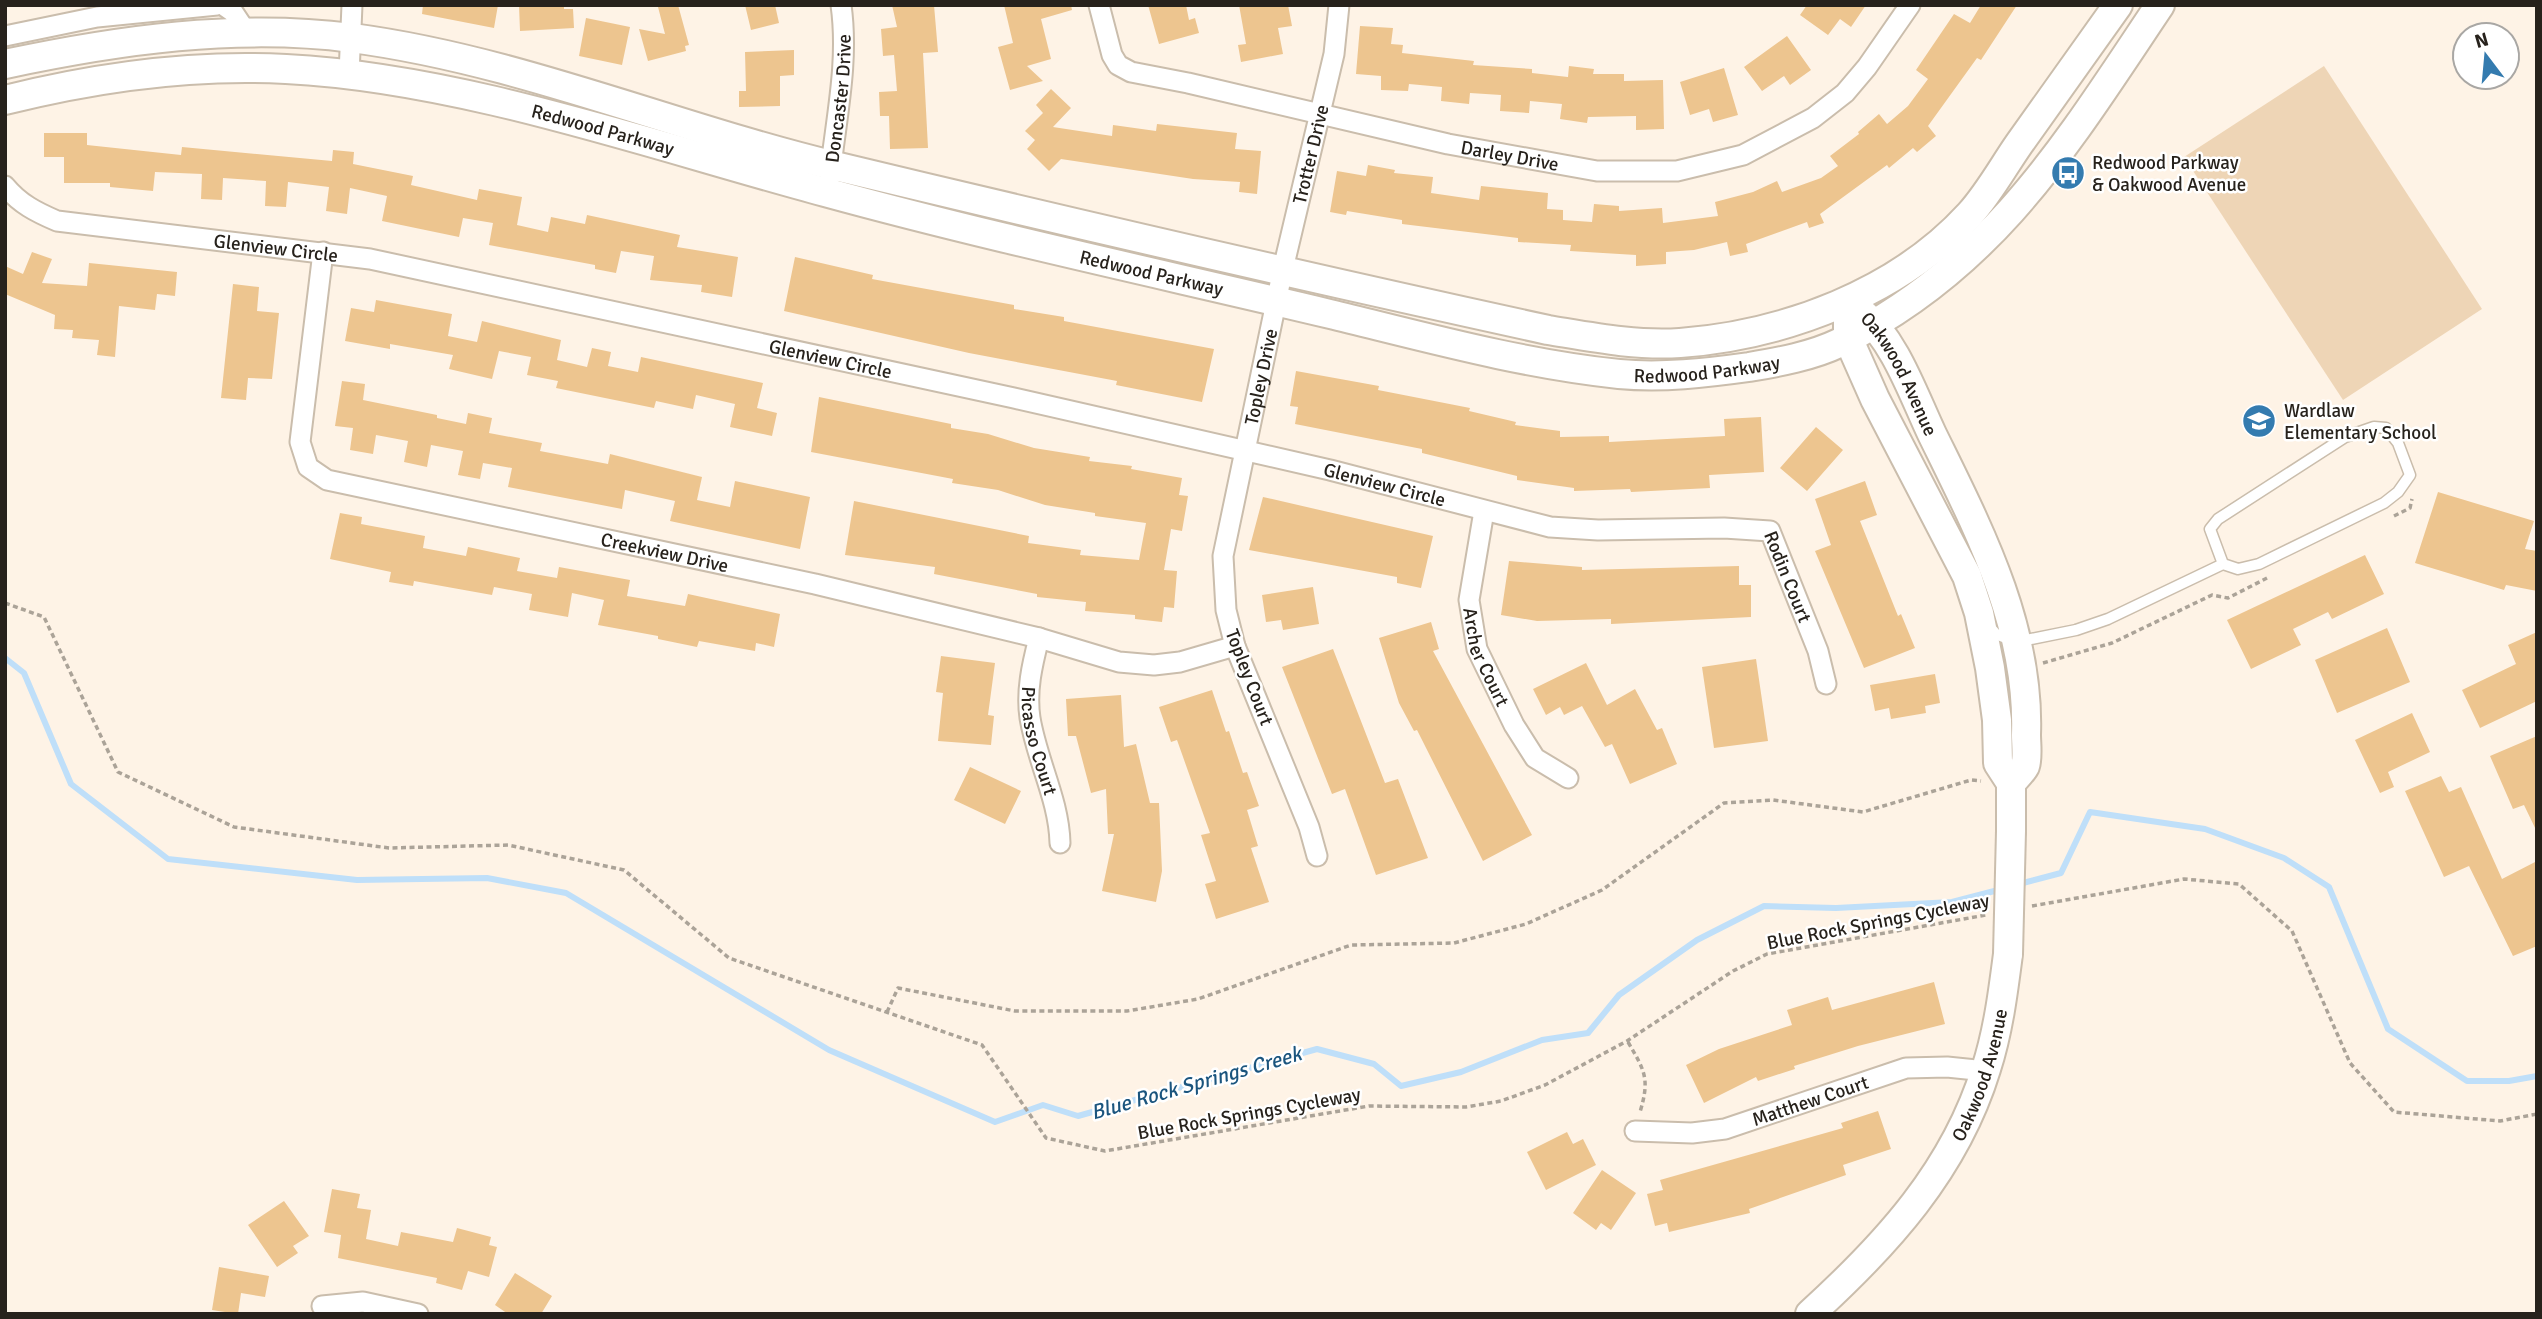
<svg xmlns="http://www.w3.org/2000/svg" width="2542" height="1319" font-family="Signika,sans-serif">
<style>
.green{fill:#eed5b6}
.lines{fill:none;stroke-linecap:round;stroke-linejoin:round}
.stream{stroke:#bfdff9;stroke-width:6}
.building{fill:#edc58f}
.service-casing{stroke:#cabdac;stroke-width:13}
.minor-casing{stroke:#cabdac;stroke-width:23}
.secondary-casing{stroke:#cabdac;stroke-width:32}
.path{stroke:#aba398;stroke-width:3.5;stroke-dasharray:5 3.5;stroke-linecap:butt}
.service{stroke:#fff;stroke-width:10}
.minor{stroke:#fff;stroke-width:19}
.secondary{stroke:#fff;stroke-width:28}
.secondary-bridge-casing{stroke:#cabdac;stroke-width:32;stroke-linecap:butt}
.secondary-bridge{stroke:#fff;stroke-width:28}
.labels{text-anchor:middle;stroke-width:5;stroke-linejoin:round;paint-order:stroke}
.street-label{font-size:19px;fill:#27221c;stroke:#fff}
.poi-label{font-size:19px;fill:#27221c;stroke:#fff;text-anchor:start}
.water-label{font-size:21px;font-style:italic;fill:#1b557e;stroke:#fff}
</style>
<rect width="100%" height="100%" fill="#fef3e6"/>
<!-- green -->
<path class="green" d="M2324,66L2482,309L2343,400L2184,157Z"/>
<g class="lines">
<!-- stream -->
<path class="stream" d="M5,658L24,673L71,784L168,859L357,880L487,878L566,893L829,1050L995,1122L1043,1105L1078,1116L1317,1049L1374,1064L1401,1086L1461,1072L1542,1040L1588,1033L1619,995L1697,940L1764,906L1836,908L1952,902L2002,889
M2019,884L2061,873L2090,812L2205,829L2284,858L2329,887L2388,1029L2467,1081H2509L2537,1076"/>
</g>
<!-- building -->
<path class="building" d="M423,5H498L494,28L422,14Z
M519,5H564V9H573L574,28L520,31Z
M666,5H678L689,45L685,46L686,51L648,61L639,29L665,34L658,7Z
M745,5H775L779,23L751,30Z
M892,5H934L938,52L923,53L928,148L890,149L889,116H880L879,92L897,91L894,55L883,56L881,29L897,27Z
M1004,5H1071L1072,10L1041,19L1051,59L1027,66L1043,81L1010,90L998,47L1013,43Z
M1148,5H1186L1189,20L1195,18L1199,33L1159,44Z
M1239,5H1288L1292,26L1278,28L1283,54L1241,62L1238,45L1246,44Z
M1807,5H1866L1851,27L1840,19L1828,35L1800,15Z
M1981,5H2017L1981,60L1977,58L1928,126L1936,136L1917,152L1913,148L1889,168L1887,165L1820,214L1824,223L1809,228L1807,222L1746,244L1748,252L1730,256L1727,242L1694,250L1666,252V264L1636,266V255L1570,251L1571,245L1518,242V238L1402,224V220L1347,211L1346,215L1330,212L1337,171L1366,176L1368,165L1395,170L1394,173L1433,177L1431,193L1479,200L1481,186L1548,193L1547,209L1563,210V220L1592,222L1594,204L1619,206V211L1662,208L1663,223L1718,216L1715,202L1753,192L1777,181L1782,192L1821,178L1838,166L1830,156L1859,134L1858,132L1879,114L1887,124L1908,106L1928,79L1916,70L1954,14L1970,23Z
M586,18L630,27L622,65L579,56Z
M1360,26L1393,28L1391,44L1403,45L1402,53L1474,61L1473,65L1532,69V73L1568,77L1569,66L1594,69L1593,74H1624V81L1663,80L1664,129L1636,130V116L1588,117L1587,123L1560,119L1562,104L1530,101L1529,113L1500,111L1501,95L1470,93L1469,104L1441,101L1442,87L1409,84L1408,91L1381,90V76L1356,74Z
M1787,36L1811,70L1790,85L1784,76L1762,91L1744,67Z
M794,50V75L780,76V106L739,107V91H746L745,52Z
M1724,68L1738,115L1713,122L1709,109L1690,115L1680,82Z
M1051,89L1071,108L1053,127L1112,136L1113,125L1156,131L1157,124L1237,133L1235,149L1261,151L1257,194L1239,192L1240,182L1193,179L1061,159L1049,171L1027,149L1035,140L1025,131L1043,113L1036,105Z
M44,133H87V145L181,155L182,147L332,161L333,150L354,152L353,164L413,176L411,185L477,200L479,189L522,197L517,225L548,232L551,217L585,224L587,215L680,235L677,247L738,257L732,297L701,292L702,285L650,280L654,256L621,251L616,273L595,269V265L489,245L493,223L463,218L459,237L382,221L387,196L350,188L347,214L326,211L329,187L288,182L286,207L265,206L266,181L223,178L222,200L201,199L202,174L155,172L153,191L110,187V183H64V157H44Z
M32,252L52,259L42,283L87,286L89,263L109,265L177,272L175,296L157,294L155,310L119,306L115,357L97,355L99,340L72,338L73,330L54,329L55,315L5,294V266L23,274Z
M795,257L873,275L872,279L1014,305V309L1064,317V321L1214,349L1202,402L1116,385L1117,381L969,353L784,311Z
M233,284L259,287L257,311L279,313L272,379L248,378L246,400L221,398Z
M376,300L452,314L448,336L477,342L482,321L561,340L557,360L587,367L592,348L611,352L608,366L638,372L641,357L763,383L757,408L777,413L772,436L730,427L735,404L696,395L693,409L656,401L654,408L556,388L558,381L527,375L531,357L499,351L492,379L449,369L453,355L390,344V349L345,341L351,308L374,312Z
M1296,371L1379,386L1378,390L1470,408L1469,411L1516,422L1515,425L1560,431V437L1609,436V442L1725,436L1724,419L1761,417L1764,472L1709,475L1710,488L1631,492L1630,489L1574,491V488L1517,480V476L1422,453V449L1295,424L1298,407L1290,406Z
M342,381L365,384L363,400L437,415V418L466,424L468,413L492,418L489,433L542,443L540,451L608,464L610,454L702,477L697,500L730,507L735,481L810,497L800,549L670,521L675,501L625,490L622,509L586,502L508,487L512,468L483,463L480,479L458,475L463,451L431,445L427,467L404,462L408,441L376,435L373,454L350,450L353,428L335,426Z
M819,397L951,424V428L988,434L1034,448L1090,457L1089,461L1132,466L1131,469L1182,478L1179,495L1188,496L1182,531L1171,529L1164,570L1177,571L1174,608L1164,607L1162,622L1135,619V615L1085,611L1086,602L1037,597V594L934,574L935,567L845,555L854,501L1029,536L1028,543L1081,550L1080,555L1139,560L1146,523L1095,516V513L1045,505L998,490L952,483L953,479L811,452Z
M1816,427L1843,450L1807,491L1780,468Z
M1865,481L1877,515L1860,521L1898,616L1901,614L1915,648L1864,668L1815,551L1831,545L1815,499Z
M2438,492L2534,521L2525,549L2537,551V591L2506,585L2504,590L2415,563Z
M1263,497L1433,536L1421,588L1397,583V577L1249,550Z
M340,513L362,517L361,524L425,536L423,548L466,556L468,547L520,558L517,571L557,578L559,567L630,580L627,596L685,606L688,594L780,614L774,647L756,643L755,651L699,641L697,647L658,639V636L598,625L604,600L572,593L568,617L529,610L532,594L494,587L492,595L414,581L413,586L389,582L391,572L330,559Z
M2365,555L2384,594L2332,619L2328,612L2293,629L2301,645L2251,669L2227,620Z
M1509,561L1582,567V570L1739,566V585H1751V617L1611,624V619L1537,621L1501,615Z
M1313,587L1319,624L1283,630L1281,620L1266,622L1262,595Z
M1431,622L1439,649L1433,651L1532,835L1483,861L1417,730L1414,731L1399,703L1379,638Z
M2387,628L2410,682L2337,713L2315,660Z
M2537,632V701L2480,728L2462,690L2516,664L2508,645Z
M1333,649L1385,783L1398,779L1428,858L1376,875L1345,789L1332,794L1282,667Z
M941,656L995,663L988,715L994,716L991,745L938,741L943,693L936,692Z
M1756,659L1768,741L1714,748L1702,667Z
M1586,663L1607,705L1635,689L1657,730L1662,728L1677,764L1630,784L1612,744L1605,747L1582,706L1564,715L1560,707L1546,715L1533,689Z
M1935,674L1940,703L1925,706L1926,713L1891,719L1889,708L1875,711L1870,685Z
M1212,690L1226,732L1229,731L1243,773L1247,772L1259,806L1247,810L1258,846L1251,848L1269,902L1216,919L1205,884L1216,881L1201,835L1210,833L1177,740L1171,742L1159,707Z
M1121,695L1124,747L1136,744L1150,803H1159L1162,871L1156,902L1102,891L1114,834H1108L1106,789L1091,793L1076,736H1068L1066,699Z
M2412,713L2430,752L2388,772L2394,787L2380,793L2355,740Z
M2537,736V832L2524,805L2513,809L2490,756Z
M970,767L1021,791L1005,824L954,800Z
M2441,776L2449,792L2461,787L2502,879L2537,861V946L2513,956L2469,866L2444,877L2405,791Z
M1934,982L1945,1024L1858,1046L1794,1066L1795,1069L1758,1081L1756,1077L1704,1103L1686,1065L1719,1049L1792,1025L1787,1010L1828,997L1832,1010Z
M1878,1111L1891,1149L1843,1165L1846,1175L1749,1209L1750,1213L1669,1232L1667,1223L1655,1226L1647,1194L1663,1190L1660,1180L1843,1128L1841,1123Z
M1567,1132L1573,1144L1583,1139L1596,1165L1546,1190L1527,1152Z
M1602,1170L1636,1193L1611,1230L1601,1223L1596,1230L1573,1213Z
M332,1189L360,1194L357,1208L371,1210L366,1239L398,1246L401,1232L453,1242L457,1228L491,1237L489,1245L497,1247L489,1277L468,1271L462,1290L436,1283L437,1278L338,1258L341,1235L324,1232Z
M284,1201L309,1236L293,1246L298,1253L277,1267L248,1225Z
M219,1267L269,1276L265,1297L241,1293L238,1314L212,1310Z
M515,1273L552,1296L541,1314H508L495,1305Z"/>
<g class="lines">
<!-- service casing -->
<g class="service-casing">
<path id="service" d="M2374,427L2386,428L2398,443L2410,475L2398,492L2384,503L2259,564L2238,569L2223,564L2210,529L2218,519L2345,437Z
M1989,626L1996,634L2016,642L2076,630L2108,619L2223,564"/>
</g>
<!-- minor casing -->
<g class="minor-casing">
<g id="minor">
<path d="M223,5L233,12L247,33"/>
<path id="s1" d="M1099,5L1112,55L1118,65L1131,72L1188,83L1448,144L1597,171H1677L1743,155L1813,118L1845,93L1867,67L1910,5"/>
<path d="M5,36L97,17L217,5"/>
<path d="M349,74L352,5"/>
<path id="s2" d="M830,175C836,118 849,62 841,5"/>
<path id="s3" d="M5,186C20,204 36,212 57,221L370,259L1014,398L1330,470L1550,527L1598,530L1724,528L1770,531L1818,651L1826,684"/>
<path id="s4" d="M323,252L300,442L308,467L327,480L815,584L1039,638L1119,662L1154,665L1180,662L1235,646"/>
<path id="s5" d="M1484,511L1469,600L1477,649L1514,725L1535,758L1568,778"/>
<path id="s6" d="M1039,638C1032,665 1026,691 1030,718C1037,761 1059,800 1060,843"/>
<path id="s7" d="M1317,856L1309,827L1235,646L1226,610L1223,556L1283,269L1334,54L1339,5"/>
<path id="s8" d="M1635,1131L1692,1133L1725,1129L1906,1068L1947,1067L1986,1071"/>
<path d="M322,1306L363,1302L418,1314"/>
</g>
</g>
<!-- secondary casing -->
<g class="secondary-casing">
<g id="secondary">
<path d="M5,64C118,40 237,23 352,38C518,60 673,127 835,166C1072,223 1310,278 1548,330C1591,337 1635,346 1680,343C1785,335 1898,293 1970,214C1989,193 2003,167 2019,144C2052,98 2085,52 2118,5"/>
<path id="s9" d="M5,100C97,77 191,64 286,69C464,78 653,146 825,192C993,238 1162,274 1330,314C1425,337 1522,364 1619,374C1662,378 1706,373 1749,367C1779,362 1812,356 1839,343C1994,267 2068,142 2160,5"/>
<path id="s10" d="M1860,311C1895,340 1913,394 1932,434C1978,528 2030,626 2026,735C2026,743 2028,758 2025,766C2022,772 2015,778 2011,783"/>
<path d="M1848,321V338L1875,399L1967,576L1979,613L1990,668L1997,720L1998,763L2011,783V831"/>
<path id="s11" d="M1810,1314C1886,1245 1955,1170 1986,1069C1998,1032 2003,993 2008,954"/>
</g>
</g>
<!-- path -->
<path class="path" d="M2394,516L2410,508L2412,499
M5,603L44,617L118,772L234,827L389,848L508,845L624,870L729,958L982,1045L1046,1138L1105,1151L1369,1106L1466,1107L1501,1101L1545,1085L1627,1041L1733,971L1767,954L1986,915
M2043,663L2112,643L2212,595L2228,598L2267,578
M2032,906L2184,879L2239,884L2292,931L2350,1063L2394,1112L2500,1121L2537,1114
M887,1012L898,988L1015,1011H1127L1198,999L1351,945L1454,943L1526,924L1602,890L1724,803L1773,800L1863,812L1971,780L1981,781
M1628,1042C1645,1071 1650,1079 1640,1112"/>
<!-- service -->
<use href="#service" class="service"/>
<!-- minor -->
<use href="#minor" class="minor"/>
<!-- secondary -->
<use href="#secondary" class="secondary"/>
<!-- secondary-bridge casing -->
<g class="secondary-bridge-casing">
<path id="secondary-bridge" d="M2008,954L2011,831"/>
</g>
<!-- secondary-bridge -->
<use href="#secondary-bridge" class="secondary-bridge"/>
</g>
<!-- icons -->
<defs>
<g id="bus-disc" transform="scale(1.75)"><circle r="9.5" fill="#347baf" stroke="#fff"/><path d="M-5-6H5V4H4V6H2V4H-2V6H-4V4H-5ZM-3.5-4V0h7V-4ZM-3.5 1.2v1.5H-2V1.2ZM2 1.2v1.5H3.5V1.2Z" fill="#fff"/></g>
<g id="school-disc" transform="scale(1.75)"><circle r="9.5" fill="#347baf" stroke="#fff"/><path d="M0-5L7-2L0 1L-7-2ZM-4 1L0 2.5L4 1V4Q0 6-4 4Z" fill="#fff"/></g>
</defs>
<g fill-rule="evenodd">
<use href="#bus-disc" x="2068" y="173"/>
<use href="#school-disc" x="2259" y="421"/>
</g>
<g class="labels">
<!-- street labels -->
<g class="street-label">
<text dy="7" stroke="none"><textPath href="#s2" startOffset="77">Doncaster Drive</textPath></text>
<text dy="7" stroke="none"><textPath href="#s9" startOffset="607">Redwood Parkway</textPath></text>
<text dy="7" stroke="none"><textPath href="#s7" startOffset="728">Trotter Drive</textPath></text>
<text dy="7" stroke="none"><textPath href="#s1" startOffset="466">Darley Drive</textPath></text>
<text dy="7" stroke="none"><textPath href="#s3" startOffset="284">Glenview Circle</textPath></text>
<text dy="7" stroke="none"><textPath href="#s9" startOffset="1174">Redwood Parkway</textPath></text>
<text dy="7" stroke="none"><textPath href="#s3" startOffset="850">Glenview Circle</textPath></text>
<text dy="7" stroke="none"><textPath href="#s9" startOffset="1741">Redwood Parkway</textPath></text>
<text dy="7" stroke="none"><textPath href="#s7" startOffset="500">Topley Drive</textPath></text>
<text dy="7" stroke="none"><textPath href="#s10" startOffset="75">Oakwood Avenue</textPath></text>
<text dy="7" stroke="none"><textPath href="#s3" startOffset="1418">Glenview Circle</textPath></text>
<text dy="7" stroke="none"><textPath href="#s4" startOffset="586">Creekview Drive</textPath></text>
<text dy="7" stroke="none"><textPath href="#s3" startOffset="1858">Rodin Court</textPath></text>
<text dy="7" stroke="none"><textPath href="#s5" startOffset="150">Archer Court</textPath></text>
<text transform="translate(1250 677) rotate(69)" y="7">Topley Court</text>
<text dy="7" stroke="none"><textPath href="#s6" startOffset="105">Picasso Court</textPath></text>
<text transform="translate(1878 921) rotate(-11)" y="7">Blue Rock Springs Cycleway</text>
<text dy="7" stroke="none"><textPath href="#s11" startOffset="298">Oakwood Avenue</textPath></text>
<text dy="7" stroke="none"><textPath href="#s8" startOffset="180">Matthew Court</textPath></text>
<text transform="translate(1249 1113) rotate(-10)" y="7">Blue Rock Springs Cycleway</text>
</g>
<!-- poi labels -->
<g class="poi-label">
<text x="2092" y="169">Redwood Parkway<tspan x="2092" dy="22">&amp; Oakwood Avenue</tspan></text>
<text x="2284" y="417">Wardlaw<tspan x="2284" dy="22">Elementary School</tspan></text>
</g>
<!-- water labels -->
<g class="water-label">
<text transform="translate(1196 1083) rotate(-16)" y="7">Blue Rock Springs Creek</text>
</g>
</g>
<!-- border -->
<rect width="2542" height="1319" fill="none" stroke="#27221c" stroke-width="14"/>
<!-- north arrow -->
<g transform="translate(2486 56) rotate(344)"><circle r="33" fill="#ffffff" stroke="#a9a7a4" stroke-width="2"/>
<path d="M0-5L12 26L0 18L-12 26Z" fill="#347baf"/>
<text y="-10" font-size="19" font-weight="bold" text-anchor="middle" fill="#27221c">N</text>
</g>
</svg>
